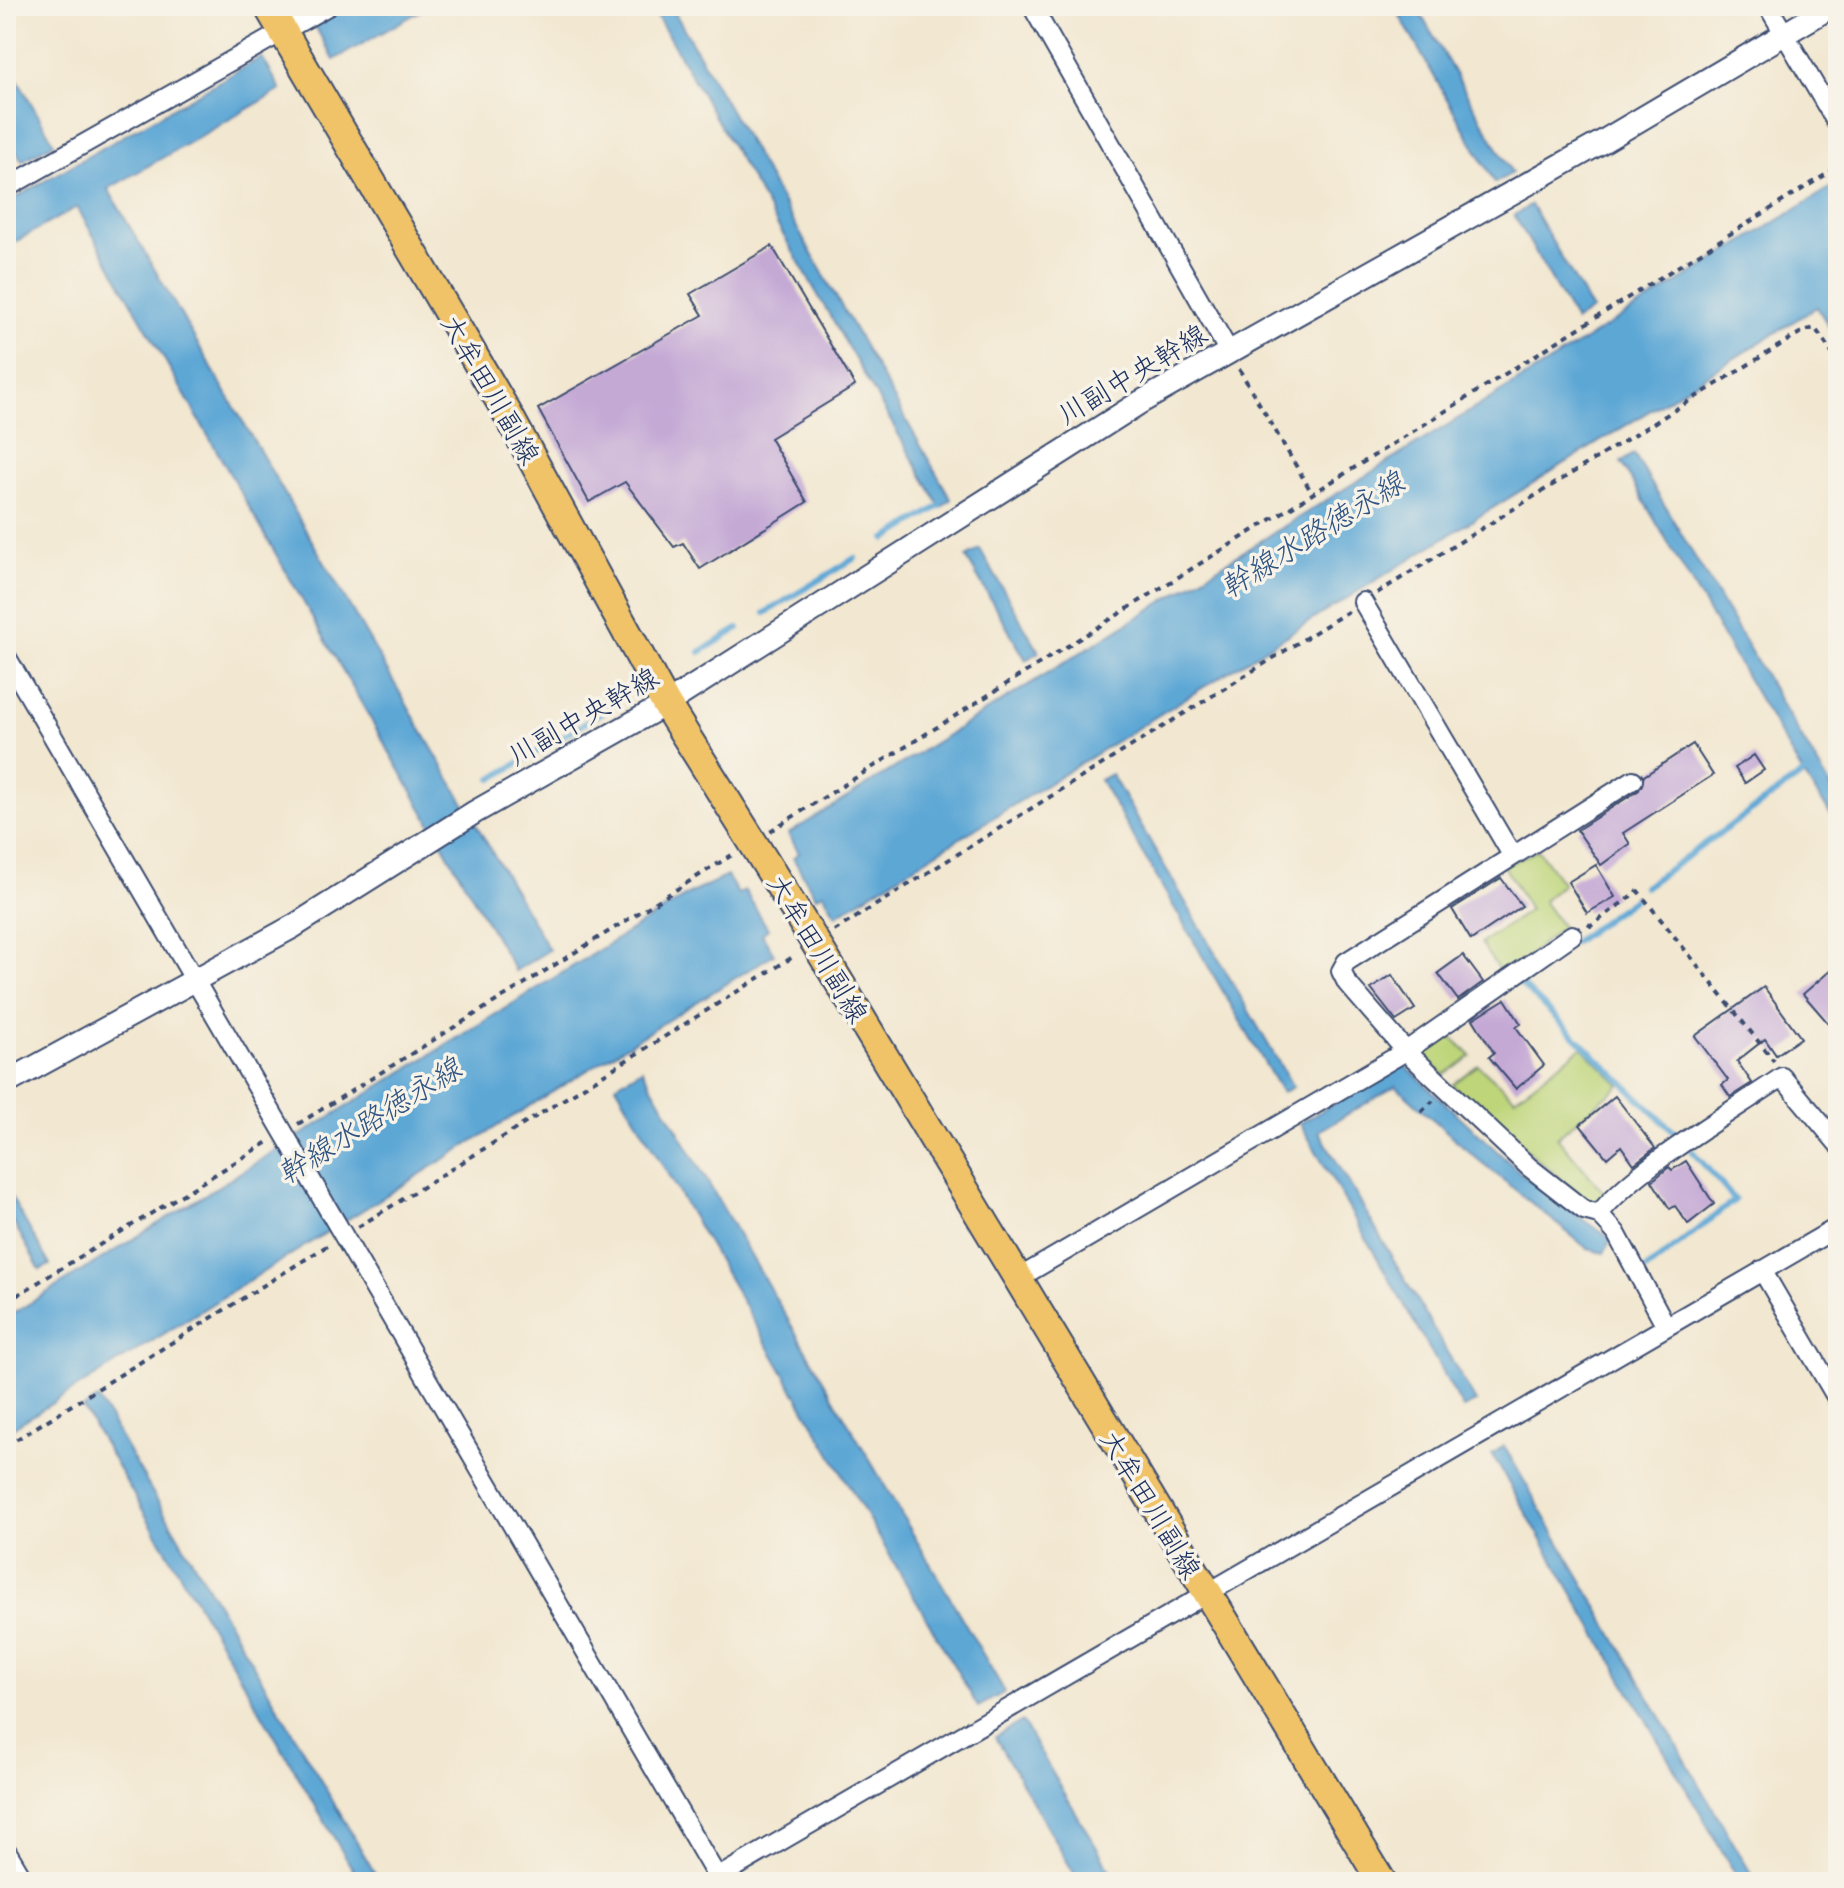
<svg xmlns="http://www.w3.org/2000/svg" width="1844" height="1888" font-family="Caveat,'Klee One',sans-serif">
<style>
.green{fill:#bed579;stroke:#6c826c;stroke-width:2}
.water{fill:#5da7d5;stroke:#3c6b9a;stroke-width:2}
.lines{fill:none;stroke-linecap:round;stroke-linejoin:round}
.stream{stroke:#5da7d5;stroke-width:6}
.building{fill:#c4a9d5}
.minor-casing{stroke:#3b4b6f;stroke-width:22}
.tertiary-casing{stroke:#3b4b6f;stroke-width:26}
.primary-casing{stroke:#3b4b6f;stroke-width:32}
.path{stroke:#3b4b6f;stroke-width:4;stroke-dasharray:6 6;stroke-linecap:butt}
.minor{stroke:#fff;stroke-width:18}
.tertiary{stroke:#fff;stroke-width:22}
.primary{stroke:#f0c369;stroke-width:28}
.labels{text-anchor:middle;stroke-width:7;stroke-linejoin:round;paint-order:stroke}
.street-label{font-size:28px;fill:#1b2f5e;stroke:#f7f3e8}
.water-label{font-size:30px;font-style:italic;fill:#2f5382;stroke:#f7f3e8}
</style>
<rect width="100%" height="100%" fill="#f7f3e8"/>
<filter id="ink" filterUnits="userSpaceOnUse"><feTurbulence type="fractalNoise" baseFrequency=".0125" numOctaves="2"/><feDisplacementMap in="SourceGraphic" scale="16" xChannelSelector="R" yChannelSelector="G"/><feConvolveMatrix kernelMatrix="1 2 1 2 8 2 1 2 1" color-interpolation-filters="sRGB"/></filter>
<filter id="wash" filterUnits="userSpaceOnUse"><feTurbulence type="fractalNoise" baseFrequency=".006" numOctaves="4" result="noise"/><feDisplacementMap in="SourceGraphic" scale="32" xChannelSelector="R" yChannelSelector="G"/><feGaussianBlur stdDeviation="1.8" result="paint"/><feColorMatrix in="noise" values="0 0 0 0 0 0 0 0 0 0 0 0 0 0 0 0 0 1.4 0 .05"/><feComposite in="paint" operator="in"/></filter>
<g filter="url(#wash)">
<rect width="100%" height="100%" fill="#f2e7d0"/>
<!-- green -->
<path class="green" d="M1538,850L1563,884L1543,901L1562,927L1503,977L1481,943L1530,910L1504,866Z
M1447,1033L1471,1056L1444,1075L1419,1052Z
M1582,1047L1620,1085L1557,1137L1606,1195L1591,1205L1452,1085L1478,1065L1515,1098Z"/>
<!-- water -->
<path class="water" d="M349,6H429L334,60L315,26Z
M651,6H671L951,499L941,508Z
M1394,6H1416L1512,173L1495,183Z
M262,57L281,90L108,189L549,950L515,971L77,207L6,247V203Z
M6,59L54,143L22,161L6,134Z
M1838,183V342L1817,307L836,915L823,893L816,897L793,858L799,853L788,834Z
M1531,205L1592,310L1575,321L1514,215Z
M1634,454L1838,799V825L1803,774L1621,462Z
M980,549L1039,652L1026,660L966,557Z
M1111,774L1293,1087L1282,1093L1100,780Z
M727,876L738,894L745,891L768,929L762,934L774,954L6,1432V1318L691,893Z
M1403,1064L1525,1177L1611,1239L1604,1253L1588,1249L1475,1157L1396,1086L1319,1131L1476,1402L1463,1408L1300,1123Z
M642,1069L1005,1692L978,1707L616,1085Z
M6,1188L50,1265L40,1270L6,1209Z
M98,1399L380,1882H360L83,1408Z
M1504,1446L1756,1882H1740L1492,1454Z
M1022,1721L1117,1882H1079L995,1737Z"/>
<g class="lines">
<!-- stream -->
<path class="stream" d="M886,539L940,506
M765,613L855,558
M700,652L738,629
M492,779L610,708
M1644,887L1803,774
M1574,942L1634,899
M1519,982L1679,1137
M1647,1269L1735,1200L1692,1151"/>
</g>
<g id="blocks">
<!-- building -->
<path class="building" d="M772,246L855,386L770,438L807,502L700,569L683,543L674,547L625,482L589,502L538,409L703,315L690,294Z
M1693,744L1713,775L1623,833L1630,844L1601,865L1577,830L1639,790L1644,776Z
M1754,755L1764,770L1745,783L1735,768Z
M1596,865L1615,897L1587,913L1568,882Z
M1501,878L1522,906L1471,940L1452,909Z
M1463,955L1483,982L1458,1000L1438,973Z
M1838,964V1014L1828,1023L1803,994Z
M1392,975L1415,1009L1396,1021L1371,989Z
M1764,987L1801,1038L1776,1055L1765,1039L1737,1061L1752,1083L1730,1097L1722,1085L1728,1080L1695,1036Z
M1505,999L1521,1024L1516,1027L1544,1065L1516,1089L1489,1057L1494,1053L1473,1019Z
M1615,1096L1655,1148L1634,1164L1621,1146L1607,1158L1580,1125Z
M1686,1161L1714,1204L1688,1224L1675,1206L1670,1209L1652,1181L1669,1167L1672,1170Z"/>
</g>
</g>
<g filter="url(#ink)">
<use href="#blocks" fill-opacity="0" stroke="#3b4b6f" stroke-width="2"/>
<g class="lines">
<!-- minor casing -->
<g class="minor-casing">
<path id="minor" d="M1032,6L1228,350
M1768,6L1838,125
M6,188L328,6
M1363,602L1512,855
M6,656L720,1882
M1572,935L1406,1051L1347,983L1341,971L1346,962L1633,780
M1599,1214C1636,1167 1730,1113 1782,1077L1838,1144
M1762,1270L1838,1400
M1017,1279L1406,1051L1529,1167L1584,1210L1599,1214L1616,1233L1666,1326
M6,1850L25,1882
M710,1882L1838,1227"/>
</g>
<!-- tertiary casing -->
<g class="tertiary-casing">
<path id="tertiary" d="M6,1083L294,926L475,812L666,704L1139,403L1602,142L1832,6"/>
</g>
<!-- primary casing -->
<g class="primary-casing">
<path id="primary" d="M268,6L506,411L666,704L815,942L1382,1882"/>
</g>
<!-- path -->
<path class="path" d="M1239,369L1312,493
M1377,593L1803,331L1815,328L1838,362
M770,831L1838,167
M1588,924L1591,926L1638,891L1774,1061
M834,931L1349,611
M1421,1112L1433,1101
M298,1124L732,855
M358,1227L796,955
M6,1302L270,1141
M6,1446L330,1244"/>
<!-- minor -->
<use href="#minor" class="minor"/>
<!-- tertiary -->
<use href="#tertiary" class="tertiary"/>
<!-- primary -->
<use href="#primary" class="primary"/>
</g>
</g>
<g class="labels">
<!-- street labels -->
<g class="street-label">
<text transform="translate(1132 374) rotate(-31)" y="10">川副中央幹線</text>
<text transform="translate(491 389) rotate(60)" y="10">大牟田川副線</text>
<text transform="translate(583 716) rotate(-30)" y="10">川副中央幹線</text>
<text transform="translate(818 948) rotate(59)" y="10">大牟田川副線</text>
<text transform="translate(1151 1504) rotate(59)" y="10">大牟田川副線</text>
</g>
<!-- water labels -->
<g class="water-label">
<text transform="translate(1312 535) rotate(-32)" y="10">幹線水路徳永線</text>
<text transform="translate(369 1121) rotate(-32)" y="10">幹線水路徳永線</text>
</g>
</g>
<!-- margin -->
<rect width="1844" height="1888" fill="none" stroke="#f7f3e8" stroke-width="32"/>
</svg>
